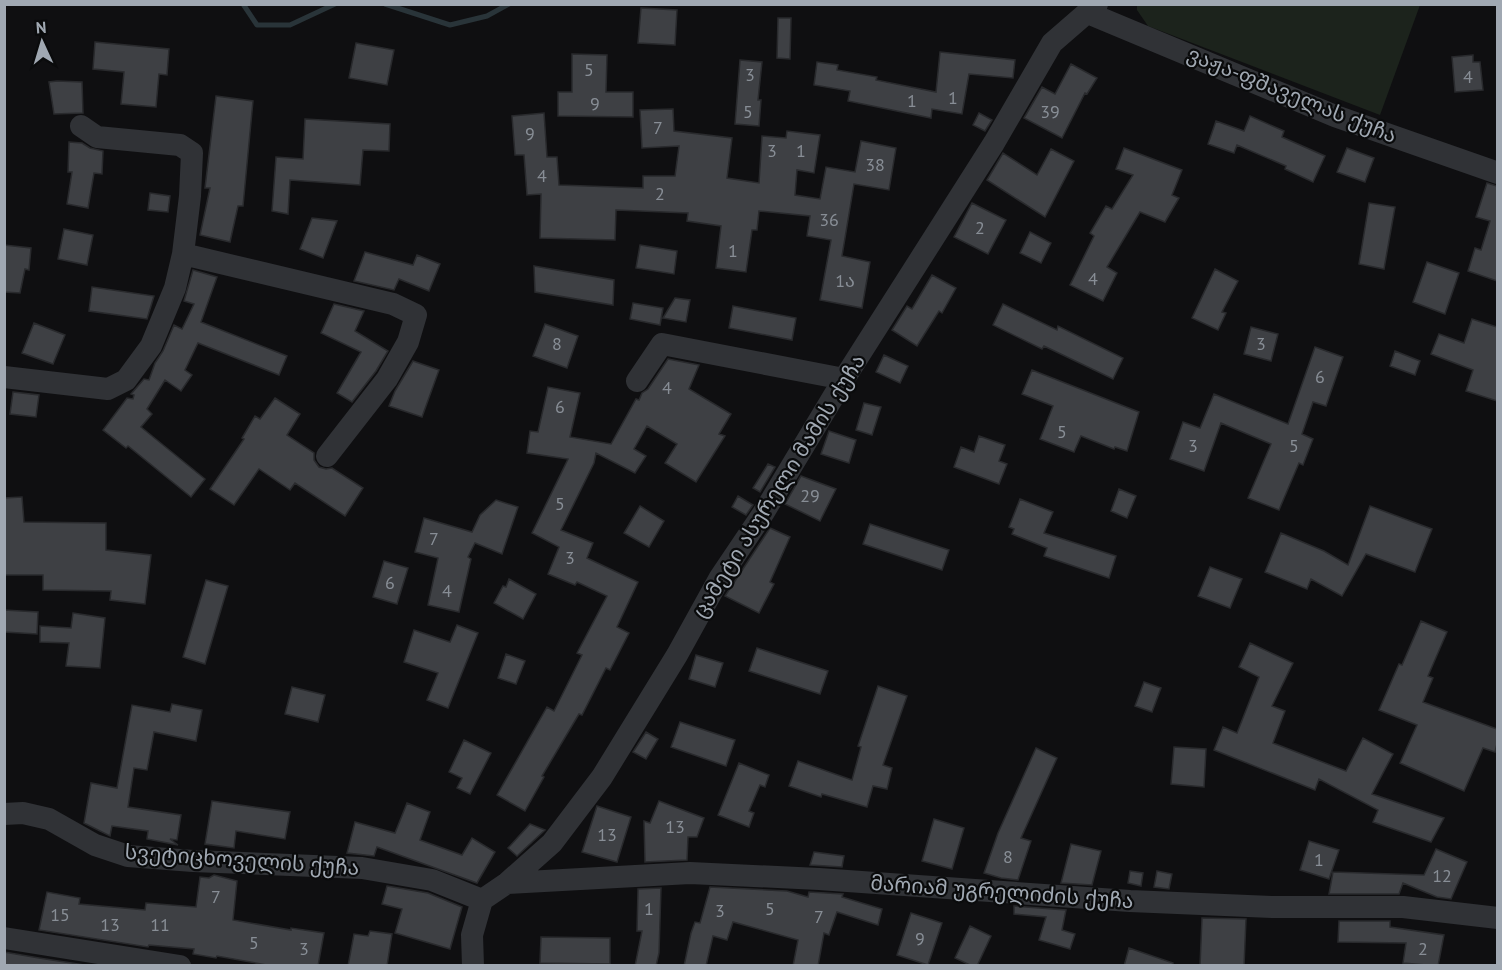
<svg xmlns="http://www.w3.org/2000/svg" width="1502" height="970" font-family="'PT Sans','Noto Sans Georgian',sans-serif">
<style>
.green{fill:#1c231c}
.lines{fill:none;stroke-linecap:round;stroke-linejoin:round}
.stream{stroke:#293439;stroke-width:5}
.building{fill:#3e4044;stroke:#292a2d;stroke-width:1.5}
.minor{stroke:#303236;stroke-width:22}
.labels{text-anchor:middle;stroke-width:4.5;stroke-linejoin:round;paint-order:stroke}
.number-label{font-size:18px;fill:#888e96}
.street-label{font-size:21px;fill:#a0a8b2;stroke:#0a0b0c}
</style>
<rect width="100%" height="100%" fill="#0f0f11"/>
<!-- green -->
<path class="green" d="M1137,5H1420L1380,115L1148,26L1137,10Z"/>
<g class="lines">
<!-- stream -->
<path class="stream" d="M243,4L257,25H290L335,4
M385,4L450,25L487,16L509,4"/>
</g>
<!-- building -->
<path class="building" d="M641,8L677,10L675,45L638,43Z
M778,18H791L790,59L777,58Z
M95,42L169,49L167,75L159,74L156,107L121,104L124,72L93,69Z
M356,43L394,50L387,85L349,78Z
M940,52L1015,60L1013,78L969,74L962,114L932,109L931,118L848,101L850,91L814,85L817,62L838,65L837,70L877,77L876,80L936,92Z
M572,54L607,55L606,92H633V117L558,116V92H572Z
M1473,55V62H1480L1483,90L1455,92L1452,57Z
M740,60L762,62L758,100H761L759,126L735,124Z
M1071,64L1097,78L1087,94L1085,93L1062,138L1024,118L1042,87L1055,94Z
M57,81L82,82L83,113L54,114L49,82Z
M216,96L253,101L243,206H238L230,242L200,235L210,188H205Z
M673,109L674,131L732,138L727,178L759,183L762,136L786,138L787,131L820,135L814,173L797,170L795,195L820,199L826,167L855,172L861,141L896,148L889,190L854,184L842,256L870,262L862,308L820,300L831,240L807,236L810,216L759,211L757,230H752L746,272L716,268L721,226L687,221L688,213L616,210L615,240L540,238L541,194L527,195L524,155H515L512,116L544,113L547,157H557L559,185L643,188V176H675L679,146L642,148L640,110Z
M979,113L992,120L985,131L973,125Z
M1250,116L1284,131L1282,137L1325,156L1313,182L1285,169L1286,166L1237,145L1234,153L1208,144L1216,121L1244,131Z
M305,119L390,124L389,151L363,150L360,185L290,180L288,214L272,211L276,157L303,159Z
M69,142L82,143L90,148L103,151L102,174L94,173L88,208L67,204L72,172H68Z
M1124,148L1182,170L1172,195L1179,198L1165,222L1140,212L1107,267L1117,273L1103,301L1070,285L1094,236L1090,233L1106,206L1112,209L1133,175L1116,169Z
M1347,148L1374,158L1365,182L1337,172Z
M1051,149L1074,161L1045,217L987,180L1003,153L1037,175Z
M1487,183L1497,186V281L1468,271L1475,248L1481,250L1490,221L1476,217Z
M150,193L170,196L168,212L148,210Z
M972,203L1006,220L988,254L954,237Z
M1369,203L1395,207L1384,269L1359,264Z
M312,218L337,221L323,258L300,249Z
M64,229L93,235L87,265L58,259Z
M1030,232L1051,243L1041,263L1020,253Z
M4,245L31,248L29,270L25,269L20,293L4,292Z
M640,245L677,251L674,274L636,268Z
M365,252L413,265L417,255L440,264L429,291L399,279L394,290L354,281Z
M1427,262L1459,273L1445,314L1413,302Z
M534,266L614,280L613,305L535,292Z
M1215,269L1238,281L1222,312L1226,313L1218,330L1192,318Z
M193,270L217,277L201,322L287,356L279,375L198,343L185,370L192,375L181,391L165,380L147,409L152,414L141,427L205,479L191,497L128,446L126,448L103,430L127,398L133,399L134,395L131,394L144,379L149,380L155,363L163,351L174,325L182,329L194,304L184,301Z
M932,275L956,288L942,313L939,311L917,346L892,330L907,306L912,309Z
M92,287L154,296L147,319L89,311Z
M675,298L690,300L686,322L663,318Z
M633,303L663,308L660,325L630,319Z
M334,304L364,311L355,331L388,351L376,371L352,402L337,393L361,352L321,333Z
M1003,304L1057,330L1058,326L1123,358L1113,379L1044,346L1042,349L993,325Z
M733,306L796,318L792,340L729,328Z
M1472,319L1497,327V401L1466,391L1473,370L1431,354L1439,334L1464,343Z
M34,323L65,335L53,364L22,353Z
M545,324L578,336L567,368L533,356Z
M1251,327L1278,334L1271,361L1244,354Z
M1315,347L1343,357L1326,406L1313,402L1302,434L1313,439L1303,465L1299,463L1279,510L1248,498L1271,444L1221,423L1204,471L1170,459L1183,422L1200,428L1214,394L1288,424Z
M1395,351L1420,361L1415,375L1390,366Z
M884,355L908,366L900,383L876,372Z
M668,359L699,365L689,389L731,414L719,434L725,436L696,482L665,463L677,444L647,426L634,449L646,456L635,473L596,453L594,463L561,530L593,543L587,558L638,582L617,627L629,633L610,670L606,668L582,715L579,714L542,776L544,777L525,811L497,795L547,707L554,711L582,655L577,653L607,596L577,582L575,585L548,574L559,547L532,533L568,459L527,453L530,431L538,432L548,387L580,393L570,437L611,444L636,399L639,400L642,393L648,389Z
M413,361L439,370L422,417L389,406L395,391Z
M1032,370L1139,412L1127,451L1115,447L1114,449L1081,436L1074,452L1040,439L1053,406L1022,394Z
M13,392L39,395L36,417L10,414Z
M275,398L300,414L287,435L314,453V460L319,467L326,469L332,468L363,488L345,516L295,483L290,490L259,469L234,505L210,489L244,439L242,438L255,416L260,419Z
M864,403L881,407L872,435L856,430Z
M829,431L856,440L849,463L821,454Z
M979,436L1005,445L999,461L1007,464L999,484L954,467L961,447L974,452Z
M768,464L775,467L760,492L753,488Z
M801,476L836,489L820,521L785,504Z
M1119,489L1136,496L1127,518L1111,511Z
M738,496L753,505L746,515L732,507Z
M22,497L24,522L106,523V550L151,555L145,604L110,600L111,591L43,590V575H4V498Z
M1020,499L1053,512L1044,533L1116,556L1109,578L1044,556L1047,548L1012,534L1014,529L1009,527Z
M496,500L518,507L502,554L475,543L468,557L471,559L459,612L428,605L438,558L415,552L424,518L472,532L480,515Z
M640,506L664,521L649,547L624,533Z
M1370,506L1432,529L1415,572L1366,554L1342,596L1311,579L1307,589L1265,572L1281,533L1324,551L1348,565Z
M870,524L949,550L942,570L863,544Z
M770,528L790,537L770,582L774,584L759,613L725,596Z
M384,561L408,568L397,604L373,597Z
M1210,567L1242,579L1230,608L1198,596Z
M509,579L536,594L523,619L494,603L503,586L506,587Z
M206,580L228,586L205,664L183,657Z
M4,610L38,612L37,634L4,632Z
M73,613L105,618L100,668L66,666L69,643L40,642V626L71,628Z
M1421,621L1447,632L1428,676L1433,678L1423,702L1497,729V744L1495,752L1483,748L1464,791L1400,763L1417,725L1379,710L1399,664L1402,665Z
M457,625L478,633L448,708L427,700L438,673L404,662L414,630L450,642Z
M1250,643L1293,663L1272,706L1285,711L1273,743L1346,771L1363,738L1393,754L1372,794L1444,818L1431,842L1373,822L1378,810L1319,779L1315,790L1214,750L1223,727L1237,733L1259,677L1239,667Z
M757,648L828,671L820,694L749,671Z
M506,654L525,661L516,684L498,678Z
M696,655L723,663L715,687L689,679Z
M1144,682L1161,688L1152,712L1135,706Z
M878,686L907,696L883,765L892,768L887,789L873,786L867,807L822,794L821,797L789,786L798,761L852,780L861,747L858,746Z
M292,687L325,695L318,722L285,714Z
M172,704L202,710L196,741L154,732L147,770L134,768L128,807L181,815L177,840L170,839L178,845L147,839L148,831L112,826L110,836L84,823L91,783L117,788L132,705L170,712Z
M680,722L735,740L726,766L671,747Z
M646,732L658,739L646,759L633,752Z
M464,740L491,753L470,794L457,788L462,778L449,772Z
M1174,747L1206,749L1204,787L1171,784Z
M1036,748L1057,758L1021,838L1031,841L1018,880L1001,878L984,873L998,833Z
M739,763L769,775L765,787L760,785L749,811L754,813L749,827L718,815Z
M212,801L290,812L285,839L236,831L234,848L205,844Z
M659,801L704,818L697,837H688L687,860L645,862L644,821L650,823Z
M407,803L430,812L420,840L462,855L472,838L495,852L477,883L377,847L374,856L347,853L355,822L395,833Z
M597,806L631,817L617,862L582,852Z
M934,819L964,828L952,869L922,861Z
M530,824L545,830L517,856L508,848Z
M1309,841L1339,850L1329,879L1300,870Z
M1071,844L1101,851L1092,885L1061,883Z
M1436,849L1467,862L1451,899L1437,897L1403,883L1399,894H1329L1333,872L1424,875Z
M814,852L844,856L842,867L810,865Z
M1130,871L1143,873L1141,886L1128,883Z
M1157,871L1172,874L1169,889L1154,887Z
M214,875L237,881L233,920L291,930V928L324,933L318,966H272L217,956L216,958L193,954L194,949L149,945L148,947L39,930L47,892L80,898L79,904L145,910L146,903L196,907L200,877L209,878Z
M387,886L428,893L462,907L450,949L395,933L402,909L382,904Z
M710,887L787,891L808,897L809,892L843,894L842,897L882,909L878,925L837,912L829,935L824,933L818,966H793L798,940L733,922L727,940L713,936L706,966H684L691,933L695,922L700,923Z
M661,888L659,953L656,966H635L642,931H637L638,889Z
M1014,906L1066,910L1062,930L1075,934L1070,949L1039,940L1046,917L1014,914Z
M911,913L942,923L928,965L897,955Z
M1202,918L1246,919L1244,966H1200Z
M1339,921H1390V927L1444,935L1438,966L1403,963L1406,943L1338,942Z
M970,926L991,936L977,966H972L955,958Z
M370,931L392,934L387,966H348L354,934L368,936Z
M541,937L610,938V964L540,963Z
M1129,948L1173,963V966H1124Z
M4,952L39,958L91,966H4Z"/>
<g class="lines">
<!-- minor -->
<path class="minor" d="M1088,13L1335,116L1498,173
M183,254L393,304L416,315L408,342L387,379L327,456
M4,377L108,389L126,380L151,346L175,288L183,254L190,196L192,153L180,145L97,137L81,126
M637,381L662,344L844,379
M4,814L23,813L49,819L95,845L128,856L193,861L362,868L432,880L482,900
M507,883L690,873L819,879L1130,901L1272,907H1403L1498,918
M4,938L180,966
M473,966L472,935L482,900L507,883L552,843L602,777L677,655L719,579L764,512L844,379L994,143L1052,43L1097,4"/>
</g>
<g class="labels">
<!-- number labels -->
<g class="number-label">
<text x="589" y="76">5</text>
<text x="750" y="81">3</text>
<text x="1468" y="83">4</text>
<text x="953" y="104">1</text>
<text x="912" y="107">1</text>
<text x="595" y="110">9</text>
<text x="748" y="118">5</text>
<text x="1050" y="118">39</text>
<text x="658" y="134">7</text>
<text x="530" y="140">9</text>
<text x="772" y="157">3</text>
<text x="801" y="157">1</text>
<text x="875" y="171">38</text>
<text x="542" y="182">4</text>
<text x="660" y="200">2</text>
<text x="829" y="226">36</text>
<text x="980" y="234">2</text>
<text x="733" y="257">1</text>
<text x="1093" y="285">4</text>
<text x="845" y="287">1ა</text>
<text x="557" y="350">8</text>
<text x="1261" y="350">3</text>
<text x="1320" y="383">6</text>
<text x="667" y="394">4</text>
<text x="560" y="413">6</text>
<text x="1062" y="438">5</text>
<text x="1193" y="452">3</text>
<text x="1294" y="452">5</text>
<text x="810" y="502">29</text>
<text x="560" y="510">5</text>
<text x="434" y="545">7</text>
<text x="570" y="564">3</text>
<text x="390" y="589">6</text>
<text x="447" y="597">4</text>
<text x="675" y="833">13</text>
<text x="607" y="841">13</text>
<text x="1008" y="863">8</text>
<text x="1319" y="866">1</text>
<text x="1442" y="882">12</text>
<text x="216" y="903">7</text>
<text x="649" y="915">1</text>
<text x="770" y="915">5</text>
<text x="720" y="917">3</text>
<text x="60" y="921">15</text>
<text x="819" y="923">7</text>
<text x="110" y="931">13</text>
<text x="160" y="931">11</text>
<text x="920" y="945">9</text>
<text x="254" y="949">5</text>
<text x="304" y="955">3</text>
<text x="1423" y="955">2</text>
</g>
<!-- street labels -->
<g class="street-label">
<text transform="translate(1292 95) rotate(22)" y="7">ვაჟა-ფშაველას ქუჩა</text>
<text transform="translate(779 486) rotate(-58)" y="7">ცამეტი ასურელი მამის ქუჩა</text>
<text transform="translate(242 860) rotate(4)" y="7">სვეტიცხოველის ქუჩა</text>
<text transform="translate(1002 892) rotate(4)" y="7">მარიამ უგრელიძის ქუჩა</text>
</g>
</g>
<!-- border -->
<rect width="1502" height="970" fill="none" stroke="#a0a8b2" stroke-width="12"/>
<!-- north arrow -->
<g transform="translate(42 42) rotate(356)" stroke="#0a0b0c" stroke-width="4.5" paint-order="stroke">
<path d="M0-4.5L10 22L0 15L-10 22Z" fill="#a0a8b2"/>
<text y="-9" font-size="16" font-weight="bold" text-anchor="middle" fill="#a0a8b2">N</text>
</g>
</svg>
